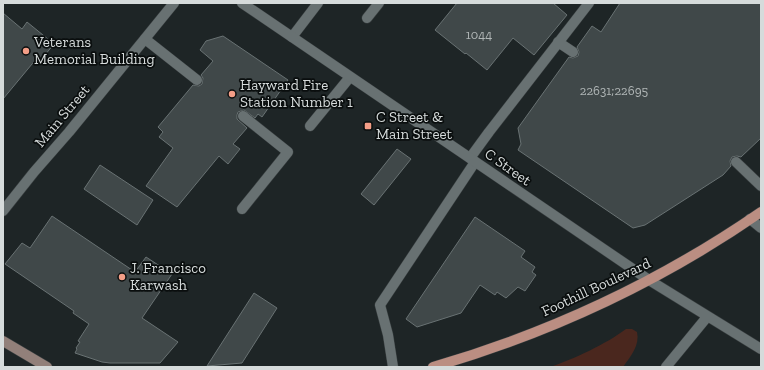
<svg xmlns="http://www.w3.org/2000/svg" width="764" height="370" font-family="'Zilla Slab',serif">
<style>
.green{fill:#4a271e}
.building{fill:#404849;stroke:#697273}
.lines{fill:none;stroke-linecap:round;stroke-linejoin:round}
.service-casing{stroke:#393f40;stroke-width:11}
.minor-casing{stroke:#393f40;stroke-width:11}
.secondary-casing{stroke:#393f40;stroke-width:11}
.primary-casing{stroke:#393f40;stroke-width:11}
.service{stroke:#687172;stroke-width:10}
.minor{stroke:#687172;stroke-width:10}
.secondary{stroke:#92807a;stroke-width:10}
.primary{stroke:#bb8e82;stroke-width:10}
.poi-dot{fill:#f49e87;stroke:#0a0e0e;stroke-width:1.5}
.labels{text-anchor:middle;stroke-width:3.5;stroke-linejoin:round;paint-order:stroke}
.number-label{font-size:13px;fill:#b0b6b6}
.poi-label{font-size:15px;fill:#d6dbdb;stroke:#0a0e0e;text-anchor:start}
.street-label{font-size:15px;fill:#d6dbdb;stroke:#0a0e0e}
</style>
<rect width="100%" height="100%" fill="#1e2526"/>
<!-- green -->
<path class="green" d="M626,329H632L637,332C640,345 631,356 623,367H550C574,359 606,344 626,329Z"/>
<!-- building -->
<path class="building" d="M457,3H553L567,15L534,55L513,38L487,70L466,53L465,54L435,30Z
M620,3H761V138L741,157L737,156L732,157L730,161L731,166L723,175L645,225L633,228L518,150L521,144L518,128L569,57L573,58L578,56L579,52L577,47L592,26L601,32Z
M3,13L22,29L27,22L54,44L40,61L37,58L3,99Z
M223,36L288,80L262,117L258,114L255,118L244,110L238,112L237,115V119L247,128L233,144L240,149L228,164L219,156L177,207L146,186L173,148L159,137L163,132L158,127L193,85L199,86L202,84L203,78L201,75L213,61L200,50L206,41Z
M397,149L411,159L374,205L361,194Z
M100,165L153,200L137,225L84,189Z
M52,216L135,272L146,257L172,274L142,318L178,342L160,363H110L102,362L75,353L77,349L76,348L80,342L78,341L89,324L73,313L74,311L5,264L22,243L30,248Z
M475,217L525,251L521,257L535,267L532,272L536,275L525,291L518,287L506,298L497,292L495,295L480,285L461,313L417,327L406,319Z
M254,293L277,308L242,363L207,366Z"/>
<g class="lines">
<!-- service casing -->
<g class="service-casing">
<path id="service" d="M367,18L379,3
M292,37L318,3
M145,39L197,80
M558,42L573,52
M310,126L350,77
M470,158L489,132L589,3
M736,162L761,186
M242,209L288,152L243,116
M750,219L761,228
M393,367L388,335L380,305L475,162"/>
</g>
<!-- minor casing -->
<g class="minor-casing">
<path id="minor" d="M242,3L649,280L761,349
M3,211L34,172L69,132L174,3
M666,367L707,317"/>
</g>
<!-- secondary casing -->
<g class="secondary-casing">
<path id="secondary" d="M3,341L47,367"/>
</g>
<!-- primary casing -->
<g class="primary-casing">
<path id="primary" d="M433,367C550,333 661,281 761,212"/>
</g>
<!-- service -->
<use href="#service" class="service"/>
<!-- minor -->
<use href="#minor" class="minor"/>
<!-- secondary -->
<use href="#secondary" class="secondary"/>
<!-- primary -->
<use href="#primary" class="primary"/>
</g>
<!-- markers -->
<g class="poi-dot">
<circle cx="26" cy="51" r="4"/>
<circle cx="232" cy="94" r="4"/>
<rect x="364" y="122" width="8" height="8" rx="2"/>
<circle cx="122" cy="277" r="4"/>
</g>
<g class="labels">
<!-- number labels -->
<g class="number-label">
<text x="479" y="39">1044</text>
<text x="614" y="95">22631;22695</text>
</g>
<!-- poi labels -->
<g class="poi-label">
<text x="34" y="47">Veterans<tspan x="34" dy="17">Memorial Building</tspan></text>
<text x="240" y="90">Hayward Fire<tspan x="240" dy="17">Station Number 1</tspan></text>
<text x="376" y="122">C Street &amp;<tspan x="376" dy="17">Main Street</tspan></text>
<text x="130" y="273">J. Francisco<tspan x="130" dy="17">Karwash</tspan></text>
</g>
<!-- street labels -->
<g class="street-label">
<text transform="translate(62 116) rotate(-50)" y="5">Main Street</text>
<text transform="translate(508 167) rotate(35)" y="5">C Street</text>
<text transform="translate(596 287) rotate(-25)" y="5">Foothill Boulevard</text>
</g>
</g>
<!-- border -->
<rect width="764" height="370" fill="none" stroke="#d6dbdb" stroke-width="8"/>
</svg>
